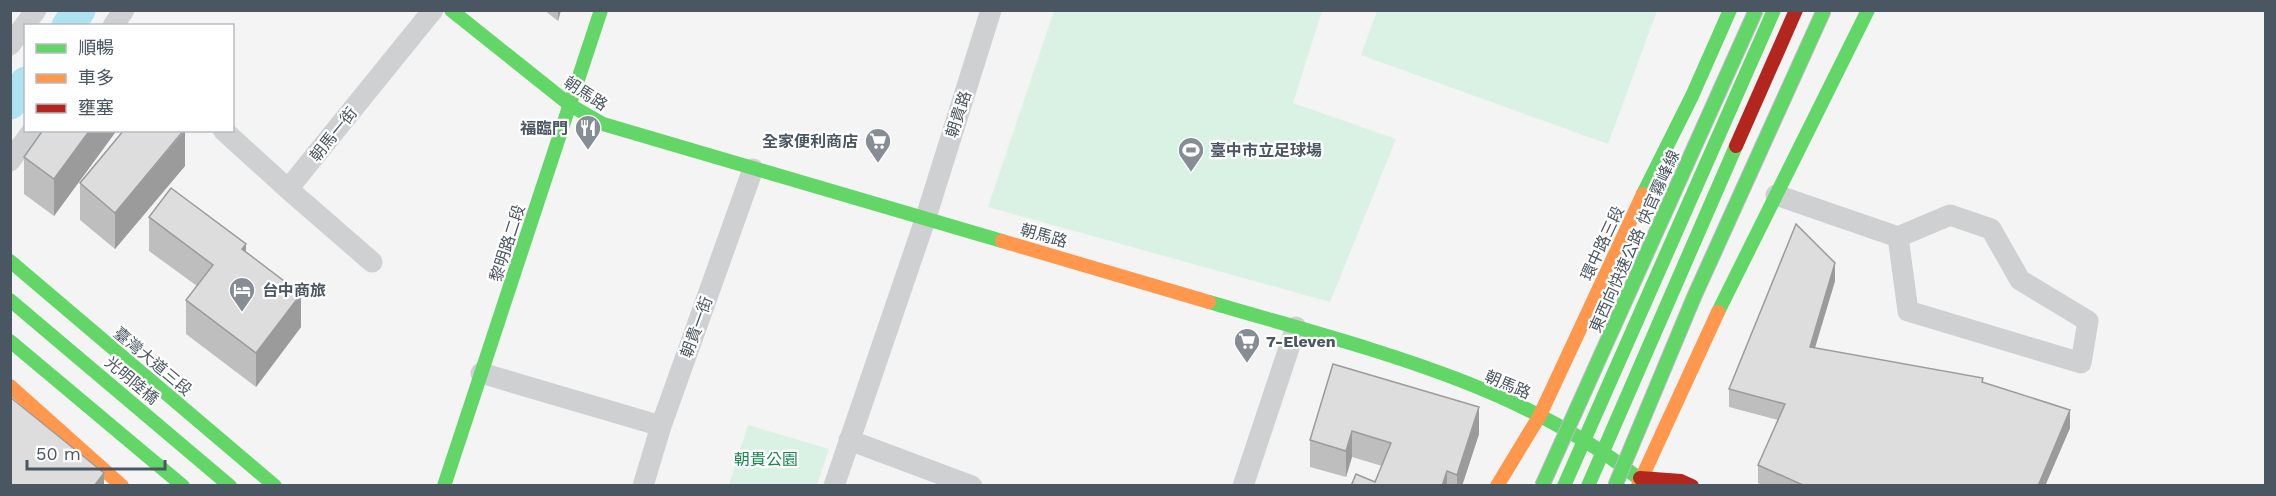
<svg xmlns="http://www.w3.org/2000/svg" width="2276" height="496" font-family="'Work Sans','Noto Sans TC',sans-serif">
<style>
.green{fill:#d9f2e3}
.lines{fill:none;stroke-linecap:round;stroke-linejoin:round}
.river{stroke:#aee2f0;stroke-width:33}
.street{stroke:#ced0d2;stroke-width:21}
.fast{stroke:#63d668;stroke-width:14}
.slow{stroke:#ff974d;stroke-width:14}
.jam{stroke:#b3261e;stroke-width:14}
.fast-bridge-casing{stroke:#b9bec3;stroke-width:16;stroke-linecap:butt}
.fast-bridge{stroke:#63d668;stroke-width:14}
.wall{fill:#bebebf}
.shaded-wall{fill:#9b9b9b}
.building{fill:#ddddde;stroke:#9b9b9b;stroke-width:1.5}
.labels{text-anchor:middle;stroke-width:4.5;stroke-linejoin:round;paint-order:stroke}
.street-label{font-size:16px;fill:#4a5661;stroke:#fff}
.poi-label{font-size:16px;font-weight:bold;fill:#4a5661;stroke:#fff;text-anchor:start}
.park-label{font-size:16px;fill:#17864f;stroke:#fff}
</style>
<rect width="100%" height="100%" fill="#f4f4f4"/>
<!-- green -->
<path class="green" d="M1054,11H1322L1293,103L1396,139L1330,302L988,207Z
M1377,11V10L1657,11L1608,144L1361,55Z
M748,425L829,449L817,485H729Z"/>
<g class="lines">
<!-- river -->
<path class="river" d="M68,26L79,10
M10,103L26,83"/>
<!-- street -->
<path class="street" d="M113,26L124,10
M10,45L36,10
M223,130L288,189L433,10
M10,161L33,130
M288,189L372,262
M1776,195L1898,237L1950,215L1991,229L2020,280L2088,321L2081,363L1908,311L1898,237
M481,373L661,426
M849,440L972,486
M643,486L661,426L753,169
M834,486L926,217L991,10
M1243,486L1296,327"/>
<!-- fast -->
<path class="fast" d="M451,10L570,105L603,124L1002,241
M1643,194L1692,96L1730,10
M10,261L275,486
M10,300L230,486
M1209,302C1361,347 1524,383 1648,486
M1718,312L1868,10
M10,341L183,486
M444,486L601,10
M1564,486L1774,10
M1588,486L1736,146"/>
<!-- slow -->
<path class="slow" d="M1002,241L1209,302
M10,386L122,486
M1497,486L1540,415L1643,194
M1638,486L1718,312"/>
<!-- jam -->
<path class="jam" d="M1736,146L1796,10
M1640,478L1681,481L1692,486"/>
<!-- fast-bridge casing -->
<g class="fast-bridge-casing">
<path id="fast-bridge" d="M1542,486L1756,10
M1615,486L1694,297L1824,10"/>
</g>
<!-- fast-bridge -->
<use href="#fast-bridge" class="fast-bridge"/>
</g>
<!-- wall -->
<path class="wall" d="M544,10H561L558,21Z
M43,130H117L54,216L24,194V157Z
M185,166L115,249L80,220V183Z
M149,217L246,252L301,327L256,387L186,334V300L197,286L149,251Z
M1835,281L1815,348L1983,382L2070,428L2045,486H1764L1758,483V465L1778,420L1729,407V389Z
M1333,364L1479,434L1462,486H1351L1375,482L1382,466L1352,457L1346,477L1310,467V440Z"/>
<!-- shaded-wall -->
<path class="shaded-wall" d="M558,10H561L558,21Z
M90,130H117L54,216V179Z
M185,130V166L115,249V213Z
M246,244V278L242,249Z
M1835,263V281L1810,364V347Z
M301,294V327L256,387V353Z
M1479,407V434L1462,486H1457V475Z
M2070,410V428L2045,486H2038Z
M1352,431V457L1346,477V451Z
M1447,471V486H1442Z
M104,473V486H94Z"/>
<!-- building -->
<path class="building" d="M43,130H90L54,179L24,157Z
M124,130H184L115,213L80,183Z
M171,188L246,244L242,249L301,294L256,353L186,300L213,265L149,217Z
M1796,224L1835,263L1810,347L1983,378L1982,382L2070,410L2038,486H1805L1758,465L1785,404L1729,389Z
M1333,364L1479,407L1457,475L1447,471L1442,486H1351L1356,474L1375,482L1391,443L1352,431L1346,451L1310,440Z
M10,397L104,473L94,486H10Z"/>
<!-- icons -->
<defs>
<g id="restaurant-pin" transform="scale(1.35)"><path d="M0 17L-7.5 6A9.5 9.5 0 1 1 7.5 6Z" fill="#868d94" stroke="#fff"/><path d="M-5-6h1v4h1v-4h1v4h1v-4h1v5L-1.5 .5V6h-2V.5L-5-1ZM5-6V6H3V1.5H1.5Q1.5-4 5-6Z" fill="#fff"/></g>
<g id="supermarket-pin" transform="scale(1.35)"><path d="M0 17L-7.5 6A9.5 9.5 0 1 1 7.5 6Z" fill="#868d94" stroke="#fff"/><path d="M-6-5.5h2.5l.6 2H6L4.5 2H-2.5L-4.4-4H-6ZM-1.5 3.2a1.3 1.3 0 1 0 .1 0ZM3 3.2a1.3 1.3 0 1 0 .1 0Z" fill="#fff"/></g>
<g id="stadium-pin" transform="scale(1.35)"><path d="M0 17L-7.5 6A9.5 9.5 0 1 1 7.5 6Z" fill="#868d94" stroke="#fff"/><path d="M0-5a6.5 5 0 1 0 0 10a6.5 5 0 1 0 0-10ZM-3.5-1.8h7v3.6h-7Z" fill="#fff"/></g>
<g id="hotel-pin" transform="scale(1.35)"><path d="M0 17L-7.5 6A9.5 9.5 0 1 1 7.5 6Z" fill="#868d94" stroke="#fff"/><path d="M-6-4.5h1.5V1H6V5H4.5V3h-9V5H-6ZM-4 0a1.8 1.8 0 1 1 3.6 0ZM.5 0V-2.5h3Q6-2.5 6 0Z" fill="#fff"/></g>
</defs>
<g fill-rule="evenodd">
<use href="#restaurant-pin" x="588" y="128"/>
<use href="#supermarket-pin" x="878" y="141"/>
<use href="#stadium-pin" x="1191" y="150"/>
<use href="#hotel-pin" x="242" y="290"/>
<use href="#supermarket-pin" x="1247" y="341"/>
</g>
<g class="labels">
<!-- street labels -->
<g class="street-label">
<text transform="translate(586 93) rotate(33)" y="6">朝馬路</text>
<text transform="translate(958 114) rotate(-72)" y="6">朝貴路</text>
<text transform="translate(333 134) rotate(-51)" y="6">朝馬一街</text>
<text transform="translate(1044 235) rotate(16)" y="6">朝馬路</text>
<text transform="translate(1634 241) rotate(-66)" y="6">東西向快速公路 快官霧峰線</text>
<text transform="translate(507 243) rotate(-72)" y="6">黎明路二段</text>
<text transform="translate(1602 243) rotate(-65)" y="6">環中路三段</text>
<text transform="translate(696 327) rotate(-70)" y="6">朝貴一街</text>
<text transform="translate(153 361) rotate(40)" y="6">臺灣大道三段</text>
<text transform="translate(132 380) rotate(40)" y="6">光明陸橋</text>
<text transform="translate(1508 384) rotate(23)" y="6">朝馬路</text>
</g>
<!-- poi labels -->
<g class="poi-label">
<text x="568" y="134" text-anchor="end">福臨門</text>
<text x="858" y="147" text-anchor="end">全家便利商店</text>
<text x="1210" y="156">臺中市立足球場</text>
<text x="262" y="296">台中商旅</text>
<text x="1266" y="347">7-Eleven</text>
</g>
<!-- park labels -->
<g class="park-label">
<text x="766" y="465">朝貴公園</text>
</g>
</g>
<!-- border -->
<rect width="2276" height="496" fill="none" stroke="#4a5661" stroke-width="24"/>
<!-- legend -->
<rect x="24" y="24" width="210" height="108" fill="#ffffff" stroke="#b7bbc0" stroke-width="1.5"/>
<rect x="36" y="44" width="30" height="9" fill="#63d668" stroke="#b7bbc0" stroke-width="1.5"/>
<text x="78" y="54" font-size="18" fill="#4a5661">順暢</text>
<rect x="36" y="74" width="30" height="9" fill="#ff974d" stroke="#b7bbc0" stroke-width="1.5"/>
<text x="78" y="84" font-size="18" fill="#4a5661">車多</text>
<rect x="36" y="104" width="30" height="9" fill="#b3261e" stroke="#b7bbc0" stroke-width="1.5"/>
<text x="78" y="114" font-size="18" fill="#4a5661">壅塞</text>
<!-- scale -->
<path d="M27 460v9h138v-9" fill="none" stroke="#4a5661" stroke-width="3"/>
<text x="36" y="460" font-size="18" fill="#4a5661" stroke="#ffffff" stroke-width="4.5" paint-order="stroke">50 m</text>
</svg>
